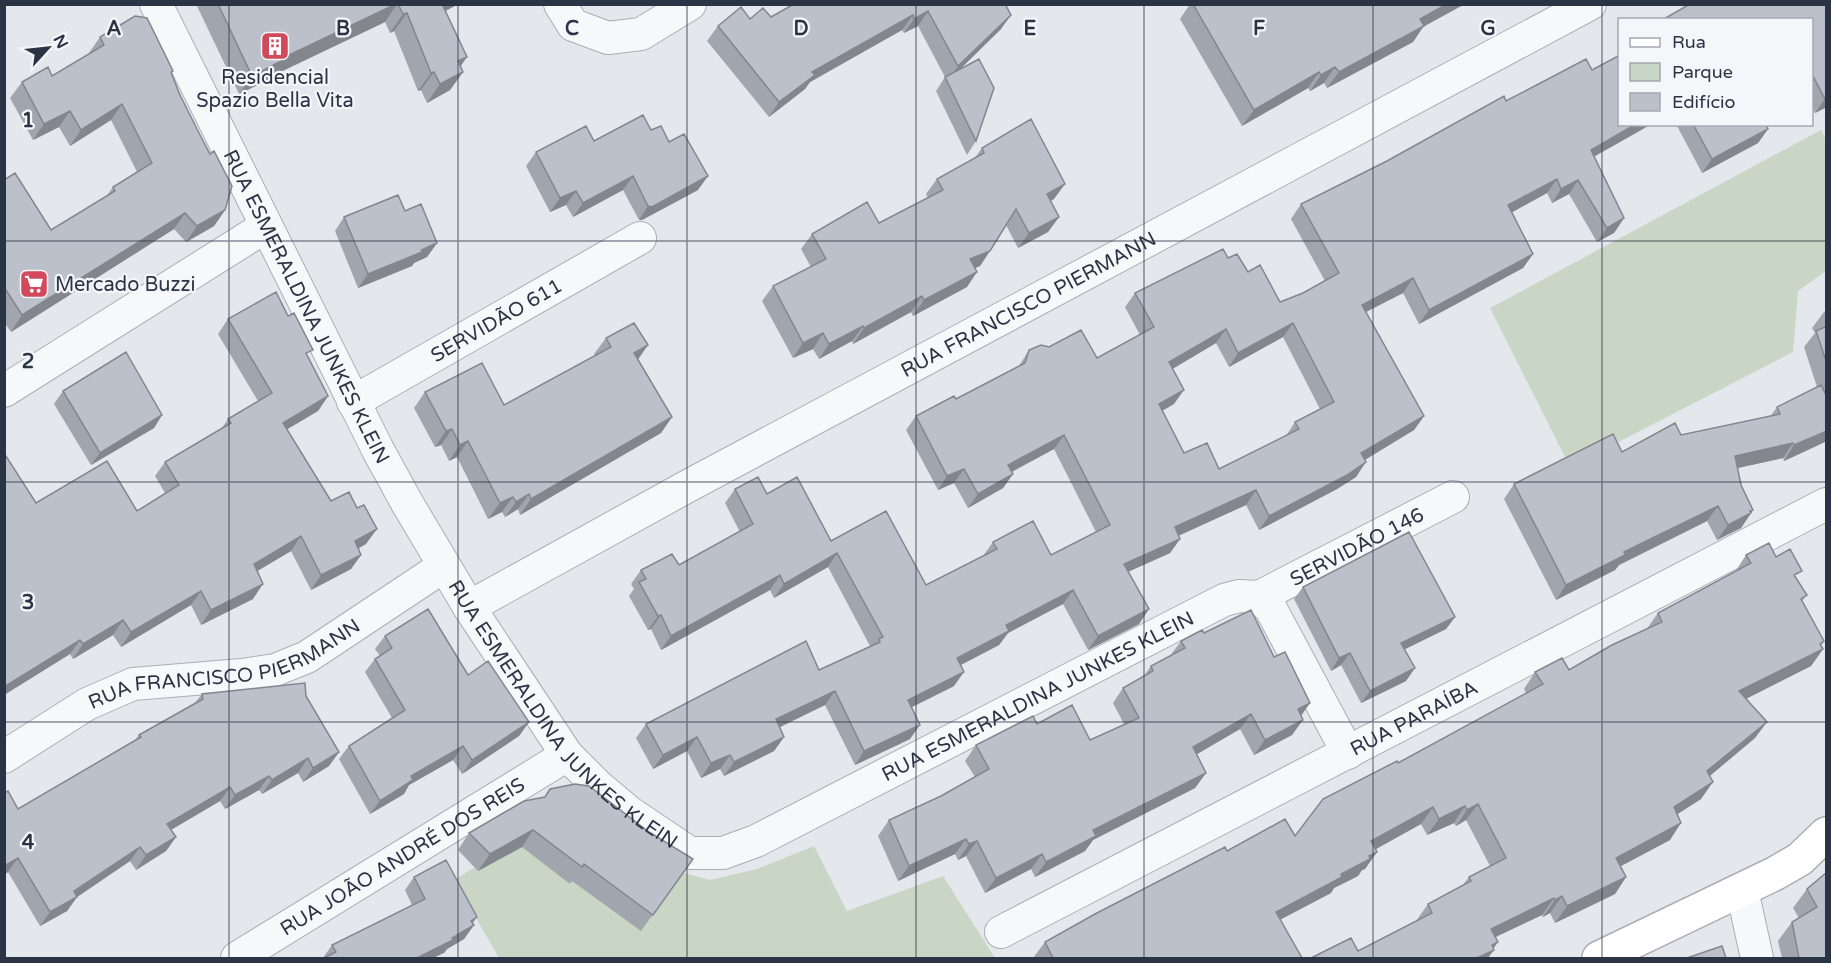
<svg xmlns="http://www.w3.org/2000/svg" width="1831" height="963" font-family="'Varela Round',sans-serif">
<style>
.green{fill:#c9d6c5}
.lines{fill:none;stroke-linecap:round;stroke-linejoin:round}
.street-casing{stroke:#a9aeb7;stroke-width:34}
.secondary-casing{stroke:#a9aeb7;stroke-width:36}
.street{stroke:#f7f8fa;stroke-width:32}
.secondary{stroke:#fff;stroke-width:33}
.wall{fill:#a1a5ae;fill-rule:evenodd}
.shaded-wall{fill:#83868d}
.building{fill:#bbc0ca;stroke:#83868d;stroke-width:1.5;fill-rule:evenodd}
.grid{fill:none;stroke:#2b3445;stroke-width:1.5;stroke-opacity:0.55}
.labels{text-anchor:middle;stroke-width:4.5;stroke-linejoin:round;paint-order:stroke}
.poi-label{font-size:20px;fill:#2b3445;stroke:#f4f6f9}
.street-label{font-size:20px;fill:#2b3445;stroke:#f4f6f9}
.grid-label{font-size:20px;text-anchor:middle;font-weight:bold;fill:#2b3445;stroke:#f4f6f9;stroke-width:4.5;stroke-linejoin:round;paint-order:stroke}
</style>
<rect width="100%" height="100%" fill="#e4e7ec"/>
<!-- green -->
<path class="green" d="M1821,130L1826,139V271L1798,291L1793,352L1570,467L1490,308Z
M586,799L657,856L684,873L710,880L757,869L814,846L847,911L943,876L995,958H499L454,880Z"/>
<g class="lines">
<!-- street casing -->
<g class="street-casing">
<g id="street">
<path id="s1" d="M156,4L378,450L407,503L469,607L567,755L598,786L629,812L690,853H723L756,841L1224,600L1239,596L1259,597L1271,609L1348,753"/>
<path d="M560,4L573,25L608,38L641,34L690,4"/>
<path d="M4,391L265,227"/>
<path id="s2" d="M353,402L640,238"/>
<path id="s3" d="M1259,597L1453,497"/>
<path id="s4" d="M469,607L688,486L1590,4"/>
<path id="s5" d="M4,757L87,704L133,684L242,675L275,670L307,657L444,566"/>
<path d="M1742,890L1757,958"/>
<path id="s6" d="M1001,932L1826,504"/>
<path id="s7" d="M237,958L567,755"/>
</g>
</g>
<!-- secondary casing -->
<g class="secondary-casing">
<path id="secondary" d="M1599,958L1776,873L1800,859L1826,834"/>
</g>
<!-- street -->
<use href="#street" class="street"/>
<!-- secondary -->
<use href="#secondary" class="secondary"/>
</g>
<!-- wall -->
<path class="wall" d="M196,4H458L445,11L461,66L463,72L450,90L427,103L421,90L418,91L394,31L390,33L385,22L274,75L272,78L239,94Z
M1005,4L1001,29L960,69L976,141L967,155L936,91L945,77L918,26L904,33L902,30L810,82L805,89L769,117L707,41L718,26L750,19Z
M1190,4H1340L1423,27L1413,42L1327,88L1324,83L1310,91L1308,88L1242,126L1180,19Z
M1827,4V107L1815,113L1812,107V20Z
M100,37L173,71L172,73L225,210L214,226L204,232L186,242L174,229L11,332L4,322V180L51,230L106,197L113,187L137,172L111,120L70,146L59,127L33,140L10,98L22,82L52,76L89,54V53Z
M1506,101L1594,156L1624,218L1614,233L1597,242L1569,194L1552,203L1547,193L1512,212L1533,254L1523,268L1419,324L1403,293L1366,312L1424,416L1414,430L1365,460L1356,477L1337,489L1259,530L1246,505L1179,535L1180,539L1170,553L1128,572L1149,609L1139,624L1088,650L1063,604L1008,633L999,645L961,665L954,686L912,707L910,739L855,765L825,705L779,727L784,737L774,751L724,776L720,769L701,778L687,751L653,769L636,738L646,724L819,670L870,646L828,567L774,598L770,590L661,650L651,629L648,630L629,596L634,589L631,584L641,570L679,565L740,532L725,503L735,489L767,494L831,541L926,585L983,556L993,542L1051,555L1096,532L1054,449L1012,472L1013,474L1003,488L968,508L954,483L938,490L906,430L916,416L956,399L1019,366L1029,350L1097,358L1140,335L1125,307L1135,293L1228,258L1248,272L1280,302L1303,293L1325,281L1291,219L1301,204ZM1283,337L1320,409L1295,422L1286,436L1219,469L1184,453L1162,411L1174,404L1172,369L1216,343L1229,367Z
M1676,124H1766L1768,129L1758,143L1702,173Z
M651,130L669,142L698,190L642,220H639L623,190L573,217L566,205L550,212L526,166L536,152Z
M982,148L1054,199L1050,201L1059,217L1048,232L1018,248L1006,225L980,266L975,268L967,287L913,316L911,312L853,344L852,341L819,359L813,349L793,358L762,301L773,286L811,267L801,249L812,234L879,223L928,198L926,194L937,179L974,159Z
M405,211L437,243L427,257L414,263L412,266L358,288L335,231L344,217Z
M1827,310V441L1784,461L1783,458L1737,468L1741,485L1751,513L1741,528L1717,540L1707,521L1619,565L1615,570L1556,600L1504,499L1514,484L1681,435L1770,417L1777,407L1817,387L1804,347L1815,333L1812,328L1824,312Z
M228,319L308,357L328,396L318,411L286,430L331,501L366,544L358,548L361,555L351,569L311,590L291,551L257,571L253,599L201,625L191,605L121,647L113,635L73,659L70,654L4,695V453L36,503L137,511L165,493L155,476L165,462L222,428L228,419L258,401L218,334Z
M606,338L638,359L672,417L661,433L520,515L518,509L505,517L502,512L488,519L457,457L449,461L441,445L435,447L414,408L425,392L504,405L595,356L594,354Z
M63,391L162,415L154,428L91,465L54,404Z
M1746,555L1776,557L1796,578L1807,595L1802,601L1824,641L1821,645L1823,649L1811,666L1746,698L1755,738L1710,776L1701,799L1677,814L1670,840L1621,866L1626,877L1615,894L1555,923L1550,913L1543,917L1542,915L1495,937L1498,942L1493,948L1358,951L1416,921L1428,904L1463,885L1469,877L1490,866L1466,820L1456,826L1454,823L1427,835L1421,824L1375,849L1377,852L1365,869L1362,870L1358,876L1334,888L1331,893L1280,920L1302,958H1033L1045,942L1227,851L1295,836L1398,763L1526,693L1524,689L1535,672L1569,670L1646,630L1658,613L1735,572Z
M1303,587L1455,617L1446,629L1405,649L1406,681L1361,703L1341,665L1331,671L1294,599Z
M1204,633L1274,657L1310,703L1301,716L1292,735L1254,755L1240,729L1196,754L1206,773L1195,788L1093,840L1085,851L1035,877L1031,869L985,893L966,856L958,860L955,854L898,881L878,836L889,820L941,796L975,777L965,761L976,745L1037,724L1090,740L1124,724L1113,703L1123,688L1144,676L1151,666L1170,656L1181,641Z
M385,636L468,675L529,722L519,736L462,774L453,760L409,785L404,794L370,814L339,759L349,746L392,718L365,672L375,659L380,656L375,649Z
M202,694L306,696L339,752L329,766L303,782L298,773L262,794L259,790L225,809L220,801L171,830L176,837L166,851L136,870L130,861L77,897L67,911L40,926L8,872L4,875V793L18,809L135,740L139,735L195,703Z
M524,801L649,832L693,859L641,931L572,881L570,884L522,847L478,871L458,850L469,833Z
M1827,872V958H1782L1778,941L1792,922L1799,918L1793,908L1807,889Z
M414,877L473,923L474,925L464,939L447,949L444,953L323,958L332,945L412,905L405,890Z"/>
<!-- shaded-wall -->
<path class="shaded-wall" d="M396,4H397L385,22L274,75L272,78L239,94L252,76L285,57Z
M440,4H458L428,21Z
M1447,4H1465L1423,27L1413,42L1327,88L1339,72L1420,19Z
M928,11L918,26L904,33L914,19Z
M407,13L394,31L390,33L403,14Z
M913,15L902,30L810,82L805,89L769,117L779,102L812,72Z
M1011,15L1001,29L948,81L958,66Z
M467,57L454,76L458,61Z
M1335,67L1324,83L1310,91L1321,75Z
M434,72L421,90L418,91L431,73Z
M463,72L450,90L427,103L440,84Z
M1319,72L1308,88L1242,126L1254,110Z
M1827,98V107L1815,113L1825,99Z
M122,104L111,120L70,146L81,130Z
M70,111L59,127L33,140L44,124Z
M1636,124H1652L1581,164L1591,150Z
M1768,129L1758,143L1702,173L1712,159Z
M633,176L623,190L573,217L583,203Z
M708,176L698,190L642,220H639L648,206Z
M1557,179L1547,193L1498,220L1508,205Z
M1578,180L1569,194L1552,203L1561,189Z
M1065,184L1054,199L1036,210L1047,194Z
M576,191L566,205L550,212L560,198Z
M225,210L214,226L186,242L197,226Z
M185,213L174,229L11,332L22,315Z
M1059,217L1048,232L1018,248L1029,233Z
M1624,218L1614,233L1597,242L1607,228Z
M437,243L427,257L414,263L412,266L358,288L368,274Z
M990,251L980,266L960,274L970,259Z
M1533,254L1523,268L1419,324L1429,310Z
M977,272L967,287L913,316L924,300Z
M1413,278L1403,293L1352,319L1362,305Z
M922,296L911,312L853,344L864,328Z
M1293,323L1283,337L1229,367L1238,353Z
M863,326L852,341L819,359L829,344Z
M1226,329L1216,343L1159,377L1169,362Z
M823,333L813,349L793,358L803,343Z
M648,345L637,361L634,353Z
M1184,390L1174,404L1149,418L1159,404Z
M328,396L318,411L272,438L283,423Z
M162,415L154,428L91,465L100,453Z
M1424,416L1414,430L1351,468L1361,453Z
M672,417L661,433L520,515L531,499Z
M452,429L441,445L435,447L446,431Z
M1827,431V441L1784,461L1794,445Z
M1064,435L1054,449L998,479L1008,465Z
M468,441L457,457L449,461L460,445Z
M1793,443L1783,458L1724,471L1735,456Z
M1366,462L1356,477L1337,489L1259,530L1269,516Z
M964,469L954,483L938,490L947,476Z
M1013,474L1003,488L968,508L978,494Z
M1256,490L1246,505L1165,542L1175,527Z
M529,494L518,509L505,517L516,502Z
M513,497L502,512L488,519L500,503Z
M1718,506L1707,521L1619,565L1615,570L1556,600L1566,585L1624,552Z
M1753,510L1741,528L1717,540L1728,525Z
M377,529L366,544L345,556L355,541Z
M301,536L291,551L244,579L254,564Z
M1180,539L1170,553L1114,578L1124,564Z
M837,553L828,567L774,598L784,584Z
M361,555L351,569L311,590L321,575Z
M780,575L770,590L661,650L671,636Z
M263,584L253,599L201,625L211,610Z
M1073,590L1063,604L1008,633L999,645L947,672L957,658L1006,625Z
M201,591L191,605L121,647L131,632Z
M1149,609L1139,624L1088,650L1098,636Z
M661,615L651,629L648,630L658,616Z
M1455,617L1446,629L1393,655L1401,643Z
M123,620L113,635L73,659L83,644Z
M80,640L70,654L4,695V687Z
M1824,641L1815,653L1823,649L1811,666L1728,708L1739,691Z
M1350,653L1341,665L1331,671L1339,658Z
M1415,668L1406,681L1361,703L1370,691Z
M964,672L954,686L898,714L908,700Z
M835,691L825,705L766,734L776,719Z
M1310,703L1299,718L1298,709Z
M1251,714L1240,729L1182,763L1193,747Z
M1303,720L1292,735L1254,755L1265,740Z
M529,722L519,736L462,774L472,760Z
M1767,722L1755,738L1695,788L1707,771Z
M920,725L910,739L855,765L864,751Z
M697,737L687,751L653,769L663,755Z
M784,737L774,751L724,776L734,762Z
M463,746L453,760L409,785L404,794L370,814L380,801L411,776Z
M339,752L329,766L303,782L313,768Z
M730,755L720,769L701,778L711,763Z
M308,758L298,773L262,794L272,780Z
M1206,773L1195,788L1093,840L1085,851L1035,877L1046,862L1093,830Z
M269,776L259,790L225,809L235,795Z
M1713,782L1701,799L1662,824L1674,807Z
M230,787L220,801L157,838L167,824Z
M1478,804L1466,820L1456,826L1467,810Z
M1465,806L1454,823L1427,835L1439,819Z
M1433,807L1421,824L1360,858L1371,841Z
M1681,823L1670,840L1604,875L1616,858Z
M533,830L522,847L478,871L490,854Z
M176,837L166,851L136,870L146,855Z
M966,839L955,854L898,881L909,866Z
M977,841L966,856L958,860L969,844Z
M140,847L130,861L77,897L67,911L40,926L50,912L74,891Z
M1377,852L1365,869L1362,870L1358,876L1334,888L1331,893L1264,928L1276,912L1341,874Z
M1042,854L1031,869L985,893L996,878Z
M18,858L8,872L4,875V866Z
M1626,877L1615,894L1555,923L1567,906Z
M1562,896L1550,913L1543,917L1555,900Z
M1554,898L1542,915L1479,945L1491,929Z
M477,917L469,928L474,925L464,939L447,949L444,953L433,958H417L452,938L471,921Z
M1498,942L1491,952L1494,950L1488,958H1477L1492,945Z"/>
<!-- building -->
<path class="building" d="M218,4H396L285,57V59L252,76Z
M398,4H442L467,57L458,61L463,72L440,84L434,72L431,73L407,13L403,14Z
M794,4H1005L1011,15L958,66L928,11L914,19L913,15L812,72L815,75L779,102L718,26L741,7L750,19L763,8L771,17Z
M1193,4L1340,5L1447,4L1420,19L1424,26L1339,72L1335,67L1321,75L1319,72L1254,110Z
M1690,4H1827V98L1825,99L1812,74V20H1662Z
M135,16L147,18L173,71L171,72L179,93L200,135L210,154L214,151L232,186L225,210L197,226L185,213L22,315L4,287V180L15,173L51,230L115,191L113,187L152,163L122,104L81,130L70,111L44,124L22,82L48,67L52,76L104,45L100,37Z
M1620,55V124H1636L1591,150L1624,218L1607,228L1578,180L1561,189L1557,179L1508,205L1533,254L1429,310L1413,278L1362,305L1424,416L1361,453L1366,462L1347,475L1269,516L1256,490L1175,527L1180,539L1124,564L1149,609L1098,636L1073,590L1006,625L1009,631L957,658L964,672L908,700L920,725L864,751L835,691L776,719L784,737L734,762L730,755L711,763L697,737L663,755L646,724L806,641L819,670L880,642L879,639L883,637L837,553L784,584L780,575L671,636L661,615L658,616L639,582L646,579L641,570L672,554L679,565L753,524L735,489L758,477L767,494L797,477L831,541L886,511L926,585L997,549L993,542L1033,521L1051,555L1110,525L1064,435L1008,465L1013,474L978,494L964,469L947,476L916,416L954,396L956,399L1025,363L1029,350L1041,345L1049,347L1081,330L1097,358L1154,327L1135,293L1223,249L1228,258L1237,254L1248,272L1260,265L1280,302L1303,293L1339,273L1301,204L1387,161L1504,96L1506,101L1586,59L1592,70ZM1293,323L1334,402L1295,422L1299,429L1219,469L1207,443L1184,453L1159,404L1184,390L1169,362L1226,329L1238,353Z
M979,59L994,88L976,141L945,77Z
M643,115L651,130L661,126L669,142L684,134L708,176L652,207L648,206L633,176L583,203L576,191L560,198L536,152L586,126L594,141Z
M1031,119L1065,184L1047,194L1059,217L1029,233L1016,209L990,251L970,259L977,272L924,300L922,296L864,328L863,326L829,344L823,333L803,343L773,286L826,259L812,234L867,202L879,223L943,190L937,179L984,153L982,148Z
M1693,124H1766L1768,129L1712,159Z
M398,195L405,211L421,204L437,243L421,250L422,252L368,274L344,217Z
M276,292L288,316L294,313L313,350L306,353L328,396L283,423L331,501L349,492L357,508L364,505L377,529L355,541L361,555L321,575L301,536L254,564L263,584L211,610L201,591L131,632L123,620L83,644L80,640L4,687V453L36,503L107,461L137,511L179,485L165,462L231,423L228,419L272,393L228,319Z
M634,323L648,345L634,353L672,417L531,499L529,494L516,502L513,497L500,503L468,441L460,445L452,429L446,431L425,392L482,363L504,405L611,347L606,338Z
M1827,326V364L1816,331Z
M126,352L162,415L100,453L63,391Z
M1821,385L1827,397V431L1794,445L1793,443L1735,456L1741,485L1753,510L1750,511L1751,513L1728,525L1718,506L1624,552L1625,555L1566,585L1514,484L1613,434L1622,452L1675,423L1681,435L1780,414L1777,407Z
M1409,532L1455,617L1401,643L1415,668L1370,691L1350,653L1339,658L1303,587Z
M1769,543L1776,557L1790,549L1802,571L1794,575L1807,595L1801,599L1824,641L1820,644L1823,649L1739,691L1767,722L1707,771L1713,782L1674,807L1681,823L1616,858L1626,877L1567,906L1562,896L1555,900L1554,898L1491,929L1498,942L1492,945L1494,950L1477,958H1311L1351,938L1358,951L1432,913L1428,904L1471,881L1469,877L1506,858L1478,804L1467,810L1465,806L1439,819L1433,807L1371,841L1377,852L1369,856L1370,859L1341,874L1342,877L1276,912L1302,958H1053L1045,942L1095,914L1225,847L1227,851L1285,819L1295,836L1323,799L1397,761L1398,763L1543,684L1535,672L1562,658L1569,670L1612,645L1662,622L1658,613L1751,563L1746,555Z
M428,609L468,675L488,661L529,722L472,760L463,746L411,776L413,780L380,801L349,746L405,710L375,659L392,648L385,636Z
M1251,610L1274,657L1285,652L1310,703L1298,709L1303,720L1265,740L1251,714L1193,747L1206,773L1093,830L1096,836L1046,862L1042,854L996,878L977,841L969,844L966,839L909,866L889,820L941,796L989,769L976,745L1033,716L1037,724L1072,705L1090,740L1139,718L1123,688L1153,671L1151,666L1185,648L1181,641L1202,630L1204,633Z
M305,683L306,696L339,752L313,768L308,758L272,780L269,776L235,795L230,787L167,824L176,837L146,855L140,847L74,891L77,897L50,912L18,858L4,866V793L8,791L18,809L141,737L139,735L203,699L202,694Z
M575,784L589,786L649,832L693,859L653,915L584,864L582,867L533,830L490,854L469,833L524,801L545,797L550,789Z
M446,860L477,917L471,921L474,925L452,938L453,940L417,958H324L336,952L332,945L425,899L414,877Z
M1827,872V958H1799L1792,922L1817,907L1807,889Z
M1722,946L1726,958H1687Z"/>
<!-- grid -->
<path class="grid" d="M229,4V958M458,4V958M687,4V958M916,4V958M1144,4V958M1373,4V958M1602,4V958M4,241H1826M4,482H1826M4,722H1826"/>
<!-- icons -->
<defs>
<g id="building-square" transform="scale(1.5)"><rect x="-9" y="-9" width="18" height="18" rx="4" fill="#d1495b" stroke="#f4f6f9"/><path d="M-4-6H4V6H1V3H-1V6H-4ZM-2.5-4.3h1.7v1.8h-1.7ZM.8-4.3h1.7v1.8H.8ZM-2.5-1h1.7V.8h-1.7ZM.8-1h1.7V.8H.8Z" fill="#fff"/></g>
<g id="supermarket-square" transform="scale(1.5)"><rect x="-9" y="-9" width="18" height="18" rx="4" fill="#d1495b" stroke="#f4f6f9"/><path d="M-6-5.5h2.5l.6 2H6L4.5 2H-2.5L-4.4-4H-6ZM-1.5 3.2a1.3 1.3 0 1 0 .1 0ZM3 3.2a1.3 1.3 0 1 0 .1 0Z" fill="#fff"/></g>
</defs>
<g fill-rule="evenodd">
<use href="#building-square" x="275" y="46"/>
<use href="#supermarket-square" x="34" y="284"/>
</g>
<g class="labels">
<!-- poi labels -->
<g class="poi-label">
<text x="275" y="84">Residencial<tspan x="275" dy="23">Spazio Bella Vita</tspan></text>
<text x="55" y="291" text-anchor="start">Mercado Buzzi</text>
</g>
<!-- street labels -->
<g class="street-label">
<text dy="7" stroke="none"><textPath href="#s4" startOffset="636">RUA FRANCISCO PIERMANN</textPath></text>
<text dy="7" stroke="none"><textPath href="#s1" startOffset="338">RUA ESMERALDINA JUNKES KLEIN</textPath></text>
<text dy="7" stroke="none"><textPath href="#s2" startOffset="165">SERVIDÃO 611</textPath></text>
<text dy="7" stroke="none"><textPath href="#s3" startOffset="110">SERVIDÃO 146</textPath></text>
<text dy="7" stroke="none"><textPath href="#s5" startOffset="244">RUA FRANCISCO PIERMANN</textPath></text>
<text dy="7" stroke="none"><textPath href="#s1" startOffset="1400">RUA ESMERALDINA JUNKES KLEIN</textPath></text>
<text dy="7" stroke="none"><textPath href="#s1" startOffset="824">RUA ESMERALDINA JUNKES KLEIN</textPath></text>
<text dy="7" stroke="none"><textPath href="#s6" startOffset="465">RUA PARAÍBA</textPath></text>
<text dy="7" stroke="none"><textPath href="#s7" startOffset="194">RUA JOÃO ANDRÉ DOS REIS</textPath></text>
</g>
</g>
<g class="grid-label">
<text x="114" y="35">A</text>
<text x="343" y="35">B</text>
<text x="572" y="35">C</text>
<text x="801" y="35">D</text>
<text x="1030" y="35">E</text>
<text x="1259" y="35">F</text>
<text x="1488" y="35">G</text>
<text x="28" y="127">1</text>
<text x="28" y="368">2</text>
<text x="28" y="609">3</text>
<text x="28" y="849">4</text>
</g>
<!-- border -->
<rect width="1831" height="963" fill="none" stroke="#2b3445" stroke-width="12"/>
<!-- legend -->
<rect x="1618" y="18" width="195" height="108" fill="#f4f6f9" stroke="#a4a8b1" stroke-width="1.5"/>
<rect x="1630" y="38" width="30" height="9" fill="#ffffff" stroke="#a4a8b1" stroke-width="1.5"/>
<text x="1672" y="48" font-size="18" fill="#2b3445">Rua</text>
<rect x="1630" y="63" width="30" height="18" fill="#c9d6c5" stroke="#a4a8b1" stroke-width="1.5"/>
<text x="1672" y="78" font-size="18" fill="#2b3445">Parque</text>
<rect x="1630" y="93" width="30" height="18" fill="#bbc0ca" stroke="#a4a8b1" stroke-width="1.5"/>
<text x="1672" y="108" font-size="18" fill="#2b3445">Edifício</text>
<!-- north arrow -->
<g transform="translate(48 48) rotate(63)" stroke="#f4f6f9" stroke-width="4.5" paint-order="stroke">
<path d="M0-4.5L10 22L0 15L-10 22Z" fill="#2b3445"/>
<text y="-9" font-size="16" font-weight="bold" text-anchor="middle" fill="#2b3445">N</text>
</g>
</svg>
